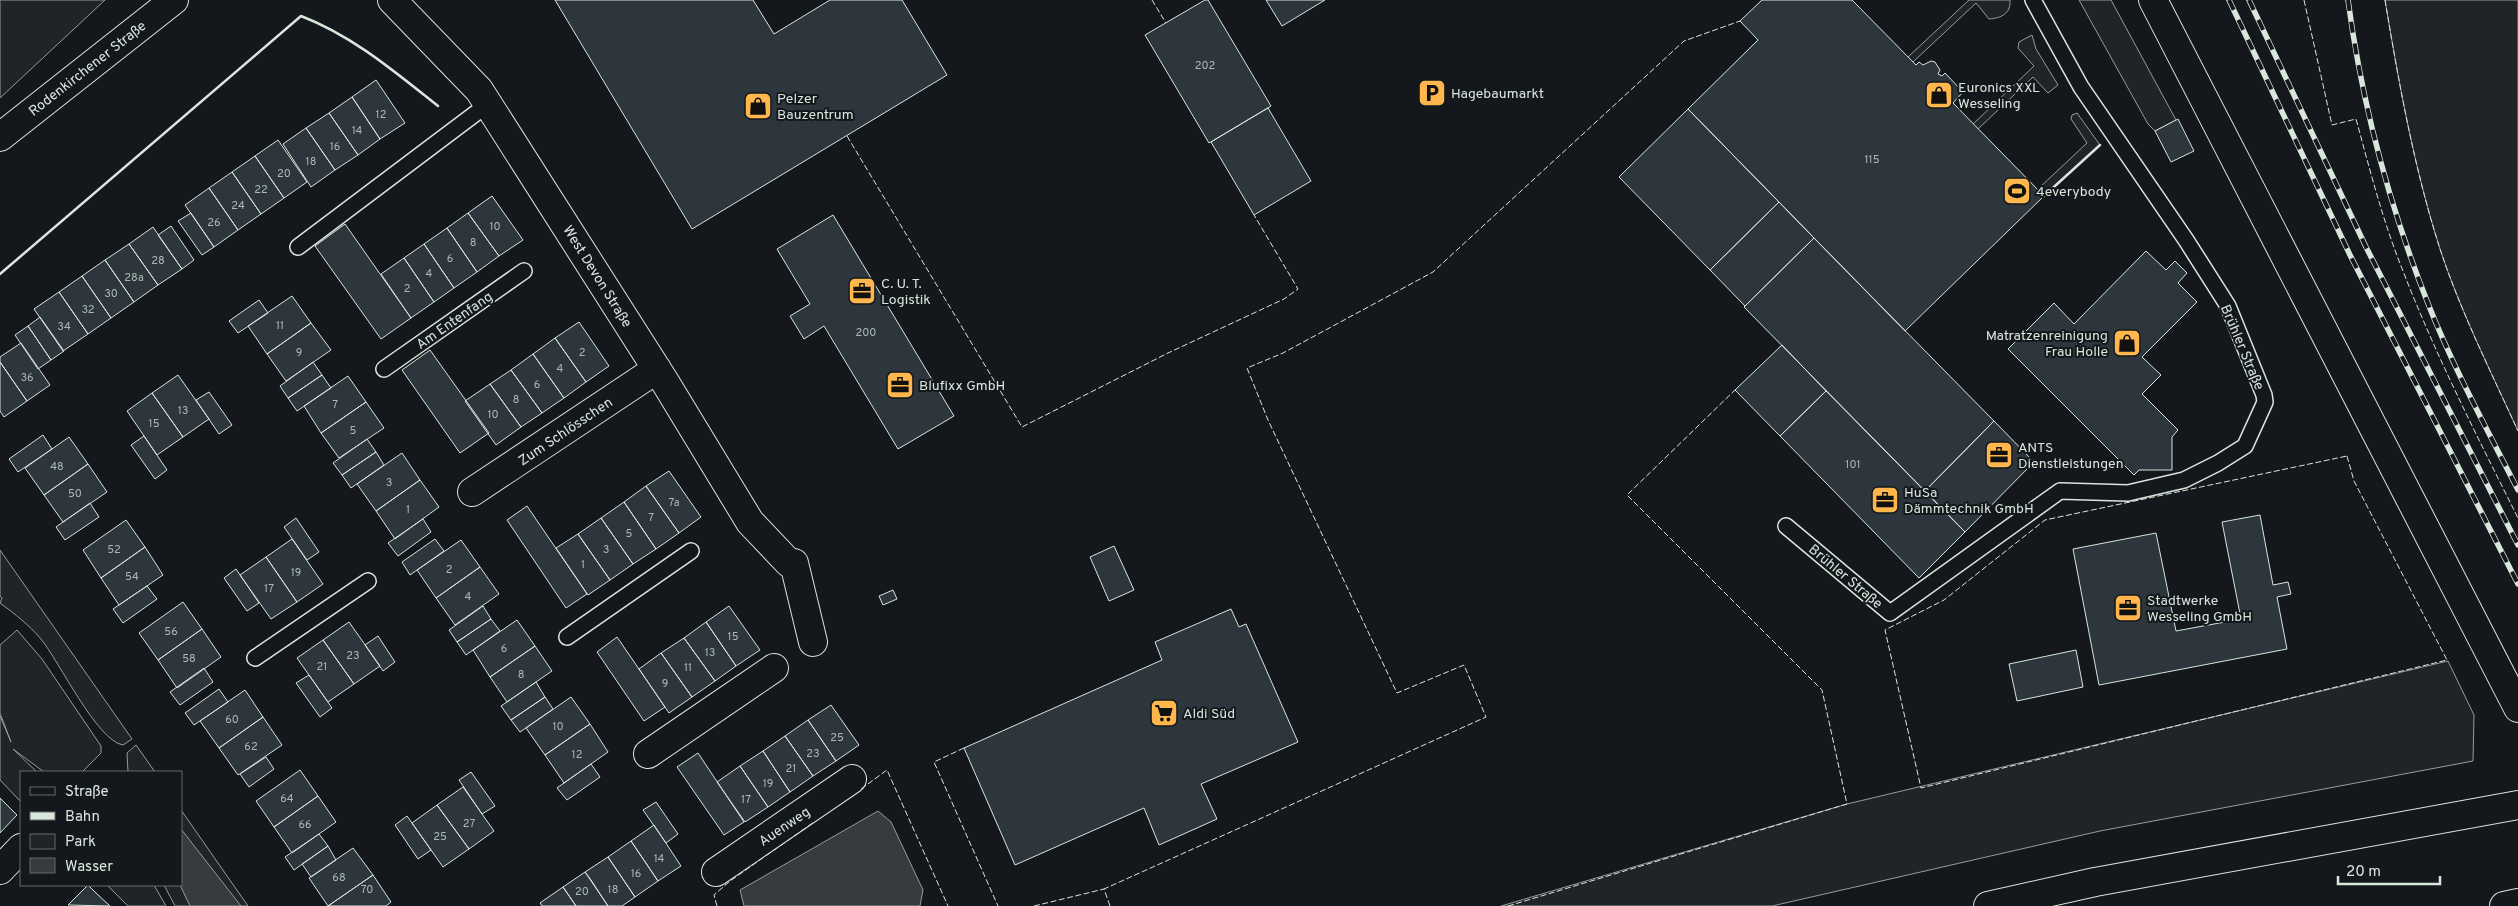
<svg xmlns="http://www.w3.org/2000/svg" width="2518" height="906" font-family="Overpass,sans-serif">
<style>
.green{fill:#202428;stroke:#939e99}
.water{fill:#363b3e;stroke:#939e99}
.building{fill:#2c363c;stroke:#d8e6dc}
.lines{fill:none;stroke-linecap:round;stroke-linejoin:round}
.service-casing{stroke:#d8e6dc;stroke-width:18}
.minor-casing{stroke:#d8e6dc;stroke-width:30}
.secondary-casing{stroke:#d8e6dc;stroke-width:30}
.motorway-casing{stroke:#d8e6dc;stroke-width:30}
.service{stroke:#14181c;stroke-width:15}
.minor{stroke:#14181c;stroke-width:28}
.secondary{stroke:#14181c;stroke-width:28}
.motorway{stroke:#14181c;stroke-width:28}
.rail-casing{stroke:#d8e6dc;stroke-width:5.5}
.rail{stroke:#14181c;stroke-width:4;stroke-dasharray:11;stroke-linecap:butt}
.fence{stroke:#d8e6dc;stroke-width:1;stroke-dasharray:6 2.5;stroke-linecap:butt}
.wall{stroke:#d8e6dc;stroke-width:2.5}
.labels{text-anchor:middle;stroke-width:4;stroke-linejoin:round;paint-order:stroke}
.number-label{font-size:11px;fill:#adbab4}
.street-label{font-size:14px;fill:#d8e6dc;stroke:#14181c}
.poi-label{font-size:14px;fill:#d8e6dc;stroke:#14181c;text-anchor:start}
</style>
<rect width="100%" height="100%" fill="#14181c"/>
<!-- green -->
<path class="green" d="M0,0H105L0,98Z
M1969,0H2010C2011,14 2001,18 1989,19L1976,3L1913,62L1908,57Z
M2079,0H2111L2176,120L2155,131L2148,124Z
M2385,0H2518V431C2491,372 2460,310 2440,249C2414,168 2399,84 2385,0Z
M2032,35L2036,49L2058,85L2048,93L2033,77L1978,129L1973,124L2034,66L2018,48L2019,42Z
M2077,113L2100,145L2044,196L2038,189L2087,143L2071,119L2072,115Z
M0,550L132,739L123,745C97,741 59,661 41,639C29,625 15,614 0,603L2,598L0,596Z
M17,630L42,659L101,746V753L82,772H44L13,749L37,772H21V802L0,780V716L11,742L0,713V645Z
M2448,661L2474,715L2473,761L2100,831L1772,906H1501L1847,804Z
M136,745L155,772H128L127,753Z
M181,810L248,906H175L164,885H181Z
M107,885H154L166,906H128Z"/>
<!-- water -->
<path class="water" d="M878,811L891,822L923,890L920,906H744L740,890Z
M181,829L241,906H190L180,885Z"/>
<!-- building -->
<path class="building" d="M555,0H753L774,34L830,0H902L947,75L692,229Z
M1205,0H1208L1271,106L1209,143L1145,35Z
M1266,0H1325L1282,26Z
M1762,0H1852L1916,65L1919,62L1923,65L1931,61L1935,62L1940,70L1938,74L1942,76L1945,73L1963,92L1953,103L2044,196L1905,331L1688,109L1758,40L1740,21Z
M376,80L405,123L380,139L352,97Z
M352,97L380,139L358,155L329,113Z
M1268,108L1311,181L1254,215L1211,142Z
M1688,109L1779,202L1710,270L1619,177Z
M329,113L358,155L335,170L306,128Z
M2178,119L2194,151L2171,162L2155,131Z
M306,128L335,170L311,187L283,144Z
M278,140L307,182L284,198L255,156Z
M255,156L284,198L261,214L232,172Z
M232,172L261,214L238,230L209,188Z
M209,188L238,230L214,247L185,205Z
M492,196L523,240L499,256L468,213Z
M1779,202L1814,238L1745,306L1710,270Z
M191,213L214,247L202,255L178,221Z
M468,213L499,256L477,272L447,228Z
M833,215L954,416L898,449L824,326L804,339L790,316L810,304L777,249Z
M345,224L411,318L381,339L315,246Z
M171,226L194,260L182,269L158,235Z
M153,227L182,269L158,285L129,244Z
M447,228L477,272L454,288L424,244Z
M1814,238L1994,421L1925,491L1744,307Z
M129,244L158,285L134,302L105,260Z
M424,244L454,288L434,302L404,258Z
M2146,251L2166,270L2175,261L2187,273L2178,283L2197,302L2142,357L2161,375L2142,394L2178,430L2172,437V470H2139L2134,475L2008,349L2054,303L2074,324Z
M404,258L434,302L411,318L381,274Z
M105,260L134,302L111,318L82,276Z
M82,276L111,318L88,334L59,292Z
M59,292L88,334L63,351L34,309Z
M292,296L311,323L267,354L248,326Z
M259,300L268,313L238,333L229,321Z
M40,317L64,351L51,360L28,326Z
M579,322L609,366L586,382L555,338Z
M311,323L331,350L286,381L267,354Z
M28,326L51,360L38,369L15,335Z
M555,338L586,382L564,398L533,354Z
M21,343L50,385L27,401L0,362V357Z
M1782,345L1826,391L1780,436L1735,390Z
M430,350L489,433L460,453L402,370Z
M533,354L564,398L542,413L511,370Z
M0,362L27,401L4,417L0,411Z
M313,362L322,375L288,398L280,386Z
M511,370L542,413L521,427L490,384Z
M178,375L209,419L183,437L152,393Z
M322,375L331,388L297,411L288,398Z
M348,376L366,402L321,433L304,406Z
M490,384L521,427L496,445L465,401Z
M1826,391L1965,532L1919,578L1780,436Z
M209,392L232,425L219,434L196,400Z
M152,393L183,437L157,455L127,411Z
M366,402L384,428L339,458L321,433Z
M1994,421L2034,462L1965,532L1925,491Z
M43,435L52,449L18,472L9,459Z
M144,436L167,470L155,479L131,445Z
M69,437L88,464L44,495L25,468Z
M367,439L376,452L342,475L333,463Z
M376,452L384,465L351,488L342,475Z
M402,453L420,480L376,511L357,484Z
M88,464L107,492L63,522L44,495Z
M669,471L701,517L679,533L646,486Z
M420,480L439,507L395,539L376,511Z
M646,486L679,533L656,549L624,502Z
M624,502L656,549L633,564L601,518Z
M90,503L99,517L65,540L56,527Z
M527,506L587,594L566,608L507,520Z
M2260,515L2273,585L2288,582L2291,594L2277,597L2287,649L2099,685L2073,549L2156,533L2176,631L2241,619L2222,522Z
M296,518L319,552L307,560L284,527Z
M601,518L633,564L610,580L578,534Z
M423,519L431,532L398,556L388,543Z
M126,520L145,547L101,578L83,550Z
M578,534L610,580L588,595L556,548Z
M292,539L323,584L297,602L266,557Z
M435,539L444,551L410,575L402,562Z
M461,540L480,567L436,598L417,570Z
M1114,546L1134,590L1109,601L1090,557Z
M145,547L163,575L119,605L101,578Z
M266,557L297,602L271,619L240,575Z
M480,567L499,594L455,625L436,598Z
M236,569L259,603L247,611L224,578Z
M147,586L157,599L123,623L113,609Z
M893,590L897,599L883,605L879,596Z
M183,602L202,629L158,660L139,633Z
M483,606L491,619L457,642L449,630Z
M729,606L760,650L736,666L706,622Z
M1231,609L1239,627L1246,624L1298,742L1201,784L1217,819L1159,845L1144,808L1015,865L964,748L1162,660L1155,642Z
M491,619L500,631L466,655L457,642Z
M517,620L535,646L490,677L473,650Z
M349,622L380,666L354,684L323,640Z
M706,622L736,666L715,681L684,638Z
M202,629L221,657L177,688L158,660Z
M378,636L395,662L383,671L365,645Z
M617,637L665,707L644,721L597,652Z
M684,638L715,681L692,697L661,653Z
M323,640L354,684L328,702L297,658Z
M535,646L552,671L507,702L490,677Z
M2076,650L2083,687L2017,701L2009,664Z
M661,653L692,697L669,713L639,669Z
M204,668L213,682L180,705L170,692Z
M309,675L332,708L320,717L296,683Z
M536,682L545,697L511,720L501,706Z
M219,689L228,702L194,725L185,713Z
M245,690L263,717L219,748L200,721Z
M545,697L553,709L520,732L511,720Z
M571,697L590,724L545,755L526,728Z
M831,705L859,745L836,761L808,720Z
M263,717L282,745L238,775L219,748Z
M808,720L836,761L813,776L785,736Z
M590,724L608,752L564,783L545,755Z
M785,736L813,776L790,792L763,751Z
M763,751L790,792L768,807L740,766Z
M698,753L744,822L724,835L677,767Z
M266,757L274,769L249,787L240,774Z
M591,764L600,777L567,800L557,788Z
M740,766L768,807L745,822L717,782Z
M300,770L318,796L274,827L256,801Z
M471,772L495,806L482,814L459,780Z
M463,787L494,831L469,849L437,805Z
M318,796L336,822L292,853L274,827Z
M0,798L17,815L0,833Z
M656,802L678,834L666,843L643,810Z
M437,805L469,849L443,867L412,823Z
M407,816L431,850L418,859L395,825Z
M654,825L681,866L658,881L631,841Z
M319,834L328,846L294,870L285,857Z
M631,841L658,881L635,897L608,857Z
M328,846L336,860L311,877L302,864Z
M353,848L373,875L328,906L309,878Z
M608,857L635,897L622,906H608L585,872Z
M585,872L591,880L608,906H576L563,887Z
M373,875L391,902L386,906H328Z
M88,885L96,893L110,906L68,905Z
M563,887L576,906H542L540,903Z"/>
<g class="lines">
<!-- service casing -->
<g class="service-casing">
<path id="service" d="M298,247L488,104
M384,369L524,271
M1786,526L1890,613L2060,491L2128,493L2184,480L2218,463L2245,446L2265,402L2264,395L2228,306L2186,240L2081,87L2033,0
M567,637L691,551
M255,658L368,581"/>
</g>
<!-- minor casing -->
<g class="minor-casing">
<path id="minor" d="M392,0L479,90L665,382L750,522L789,563
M472,492L657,369
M794,563L813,642
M648,754L774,668
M0,870L21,848
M716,872L852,779"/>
</g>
<!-- secondary casing -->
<g class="secondary-casing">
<path id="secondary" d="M2153,0L2518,708
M0,137L174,0"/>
</g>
<!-- motorway casing -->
<g class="motorway-casing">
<path id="motorway" d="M1988,906L2095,882L2518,805
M2504,906L2518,903"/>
</g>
<!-- service -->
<use href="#service" class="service"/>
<!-- minor -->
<use href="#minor" class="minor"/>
<!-- secondary -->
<use href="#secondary" class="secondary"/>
<!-- motorway -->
<use href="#motorway" class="motorway"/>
<!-- rail casing -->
<g class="rail-casing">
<path id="rail" d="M2229,0L2350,255L2518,584
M2249,0L2366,247L2518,545
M2348,0C2362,105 2390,208 2429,306C2454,369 2487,429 2518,490"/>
</g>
<!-- rail -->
<use href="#rail" class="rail"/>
<!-- fence -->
<path class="fence" d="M1152,0L1166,23
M2304,0L2332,125L2356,119C2370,170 2383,222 2403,271C2436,356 2477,436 2518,518
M2385,0C2399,84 2414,168 2440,249C2460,310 2491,372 2518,431
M847,136L1022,427L1168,353L1284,299L1298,289L1254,215
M2347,456L2354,481L2447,660L1921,788L1885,630L1944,600L2045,520Z
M964,748L934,762L998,906
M861,789L887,770L948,906
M717,906L714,895L730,881L814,822
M1034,906L1104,889
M1110,906L1104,889L1486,717L1464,665L1397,693L1268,420L1247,368L1283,353L1433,272L1684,41L1740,21
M1508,906L1847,804L1822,690L1627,495L1735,390"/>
<!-- wall -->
<path class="wall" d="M2044,196L2100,145
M0,274L301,16C353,36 395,72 438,106"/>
</g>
<!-- icons -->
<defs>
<g id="parking-square" transform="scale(1.4375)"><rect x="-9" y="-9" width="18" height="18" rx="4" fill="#ffb74d" stroke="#14181c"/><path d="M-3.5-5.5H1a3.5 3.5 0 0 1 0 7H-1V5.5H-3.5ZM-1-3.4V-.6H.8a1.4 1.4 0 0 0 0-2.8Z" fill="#111"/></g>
<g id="shop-square" transform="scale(1.4375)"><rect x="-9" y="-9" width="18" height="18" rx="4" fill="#ffb74d" stroke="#14181c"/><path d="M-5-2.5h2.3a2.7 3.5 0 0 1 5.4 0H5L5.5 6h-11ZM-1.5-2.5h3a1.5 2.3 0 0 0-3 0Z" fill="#111"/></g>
<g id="stadium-square" transform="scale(1.4375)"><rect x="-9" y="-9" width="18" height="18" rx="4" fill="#ffb74d" stroke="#14181c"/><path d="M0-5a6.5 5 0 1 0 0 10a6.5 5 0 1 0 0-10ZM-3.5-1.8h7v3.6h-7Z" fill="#111"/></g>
<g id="office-square" transform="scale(1.4375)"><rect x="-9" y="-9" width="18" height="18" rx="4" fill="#ffb74d" stroke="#14181c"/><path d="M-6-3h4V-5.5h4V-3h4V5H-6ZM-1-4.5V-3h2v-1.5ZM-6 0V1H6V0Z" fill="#111"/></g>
<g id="supermarket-square" transform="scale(1.4375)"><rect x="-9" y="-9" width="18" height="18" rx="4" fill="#ffb74d" stroke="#14181c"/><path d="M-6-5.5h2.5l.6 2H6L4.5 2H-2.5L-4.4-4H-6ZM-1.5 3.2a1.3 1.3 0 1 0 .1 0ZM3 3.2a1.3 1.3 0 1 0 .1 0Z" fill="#111"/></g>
</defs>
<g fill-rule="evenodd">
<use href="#parking-square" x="1432" y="93"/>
<use href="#shop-square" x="1939" y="95"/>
<use href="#shop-square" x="758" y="106"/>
<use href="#stadium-square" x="2017" y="191"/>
<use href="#office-square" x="862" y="291"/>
<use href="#shop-square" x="2127" y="343"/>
<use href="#office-square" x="900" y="385"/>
<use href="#office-square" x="1999" y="455"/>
<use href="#office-square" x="1885" y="500"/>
<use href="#office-square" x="2128" y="608"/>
<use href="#supermarket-square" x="1164" y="713"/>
</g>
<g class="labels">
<!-- number labels -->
<g class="number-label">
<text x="1205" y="69">202</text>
<text x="381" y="118">12</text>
<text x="357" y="134">14</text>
<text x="335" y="150">16</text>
<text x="1872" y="163">115</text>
<text x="311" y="165">18</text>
<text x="284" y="177">20</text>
<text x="261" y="193">22</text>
<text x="238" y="209">24</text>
<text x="214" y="226">26</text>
<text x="495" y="230">10</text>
<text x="473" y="246">8</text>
<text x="450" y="262">6</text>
<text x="158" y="264">28</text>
<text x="429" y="277">4</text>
<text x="134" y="281">28a</text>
<text x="407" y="292">2</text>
<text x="111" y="297">30</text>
<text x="88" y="313">32</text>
<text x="280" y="329">11</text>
<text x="64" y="330">34</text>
<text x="866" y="336">200</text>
<text x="299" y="356">9</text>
<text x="582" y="356">2</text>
<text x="560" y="372">4</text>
<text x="27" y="381">36</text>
<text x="537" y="388">6</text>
<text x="516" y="403">8</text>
<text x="335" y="408">7</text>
<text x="183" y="414">13</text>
<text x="493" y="418">10</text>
<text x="154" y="427">15</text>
<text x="353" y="434">5</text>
<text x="1853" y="468">101</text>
<text x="57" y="470">48</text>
<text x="389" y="486">3</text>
<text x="75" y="497">50</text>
<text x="674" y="506">7a</text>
<text x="408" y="513">1</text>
<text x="651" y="521">7</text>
<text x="629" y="537">5</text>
<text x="114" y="553">52</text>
<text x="606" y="553">3</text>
<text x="583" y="568">1</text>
<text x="449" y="573">2</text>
<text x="296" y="576">19</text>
<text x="132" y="580">54</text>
<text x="269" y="592">17</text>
<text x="468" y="600">4</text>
<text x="171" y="635">56</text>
<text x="733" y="640">15</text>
<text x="504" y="652">6</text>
<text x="710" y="656">13</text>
<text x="353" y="659">23</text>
<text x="189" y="662">58</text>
<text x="322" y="670">21</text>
<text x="688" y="671">11</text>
<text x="521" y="678">8</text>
<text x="665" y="687">9</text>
<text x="232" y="723">60</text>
<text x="558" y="730">10</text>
<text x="837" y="741">25</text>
<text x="251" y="750">62</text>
<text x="813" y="757">23</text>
<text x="577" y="758">12</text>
<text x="791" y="772">21</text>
<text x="768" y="787">19</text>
<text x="287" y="802">64</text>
<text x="746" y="803">17</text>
<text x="469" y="827">27</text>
<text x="305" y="828">66</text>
<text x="440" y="840">25</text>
<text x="659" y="862">14</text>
<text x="636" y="877">16</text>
<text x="339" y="881">68</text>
<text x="367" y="893">70</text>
<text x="613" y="893">18</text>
<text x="582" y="895">20</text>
</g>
<!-- street labels -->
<g class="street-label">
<text transform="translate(87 68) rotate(-38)" y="5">Rodenkirchener Straße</text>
<text transform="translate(598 276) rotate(58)" y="5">West Devon Straße</text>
<text transform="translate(454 320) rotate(-35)" y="5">Am Entenfang</text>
<text transform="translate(2243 347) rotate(67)" y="5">Brühler Straße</text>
<text transform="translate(565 431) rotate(-34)" y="5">Zum Schlösschen</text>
<text transform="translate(1846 576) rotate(40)" y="5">Brühler Straße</text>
<text transform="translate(784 826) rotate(-34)" y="5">Auenweg</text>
</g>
<!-- poi labels -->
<g class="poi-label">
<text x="1958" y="92">Euronics XXL<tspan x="1958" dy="16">Wesseling</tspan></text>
<text x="1451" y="98">Hagebaumarkt</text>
<text x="777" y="103">Pelzer<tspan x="777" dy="16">Bauzentrum</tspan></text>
<text x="2036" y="196">4everybody</text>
<text x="881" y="288">C. U. T.<tspan x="881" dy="16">Logistik</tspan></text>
<text x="2108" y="340" text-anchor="end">Matratzenreinigung<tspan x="2108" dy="16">Frau Holle</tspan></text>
<text x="919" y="390">Blufixx GmbH</text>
<text x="2018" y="452">ANTS<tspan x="2018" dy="16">Dienstleistungen</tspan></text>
<text x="1904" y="497">HuSa<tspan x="1904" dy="16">Dämmtechnik GmbH</tspan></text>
<text x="2147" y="605">Stadtwerke<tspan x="2147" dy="16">Wesseling GmbH</tspan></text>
<text x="1183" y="718">Aldi Süd</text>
</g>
</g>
<!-- legend -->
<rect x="20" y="771" width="162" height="115" fill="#14181c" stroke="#626a69"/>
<rect x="30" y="787" width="25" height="8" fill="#14181c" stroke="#626a69"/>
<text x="65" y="796" font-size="15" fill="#d8e6dc">Straße</text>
<rect x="30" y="812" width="25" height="8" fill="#d8e6dc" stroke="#626a69"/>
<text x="65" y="821" font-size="15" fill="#d8e6dc">Bahn</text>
<rect x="30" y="834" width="25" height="15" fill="#202428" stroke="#626a69"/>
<text x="65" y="846" font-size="15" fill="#d8e6dc">Park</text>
<rect x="30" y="858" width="25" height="15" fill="#363b3e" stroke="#626a69"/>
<text x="65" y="871" font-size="15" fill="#d8e6dc">Wasser</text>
<!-- scale -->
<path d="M2338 876v8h102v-8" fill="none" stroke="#d8e6dc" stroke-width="2.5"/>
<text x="2346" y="876" font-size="15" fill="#d8e6dc" stroke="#14181c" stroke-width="4" paint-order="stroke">20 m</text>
</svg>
